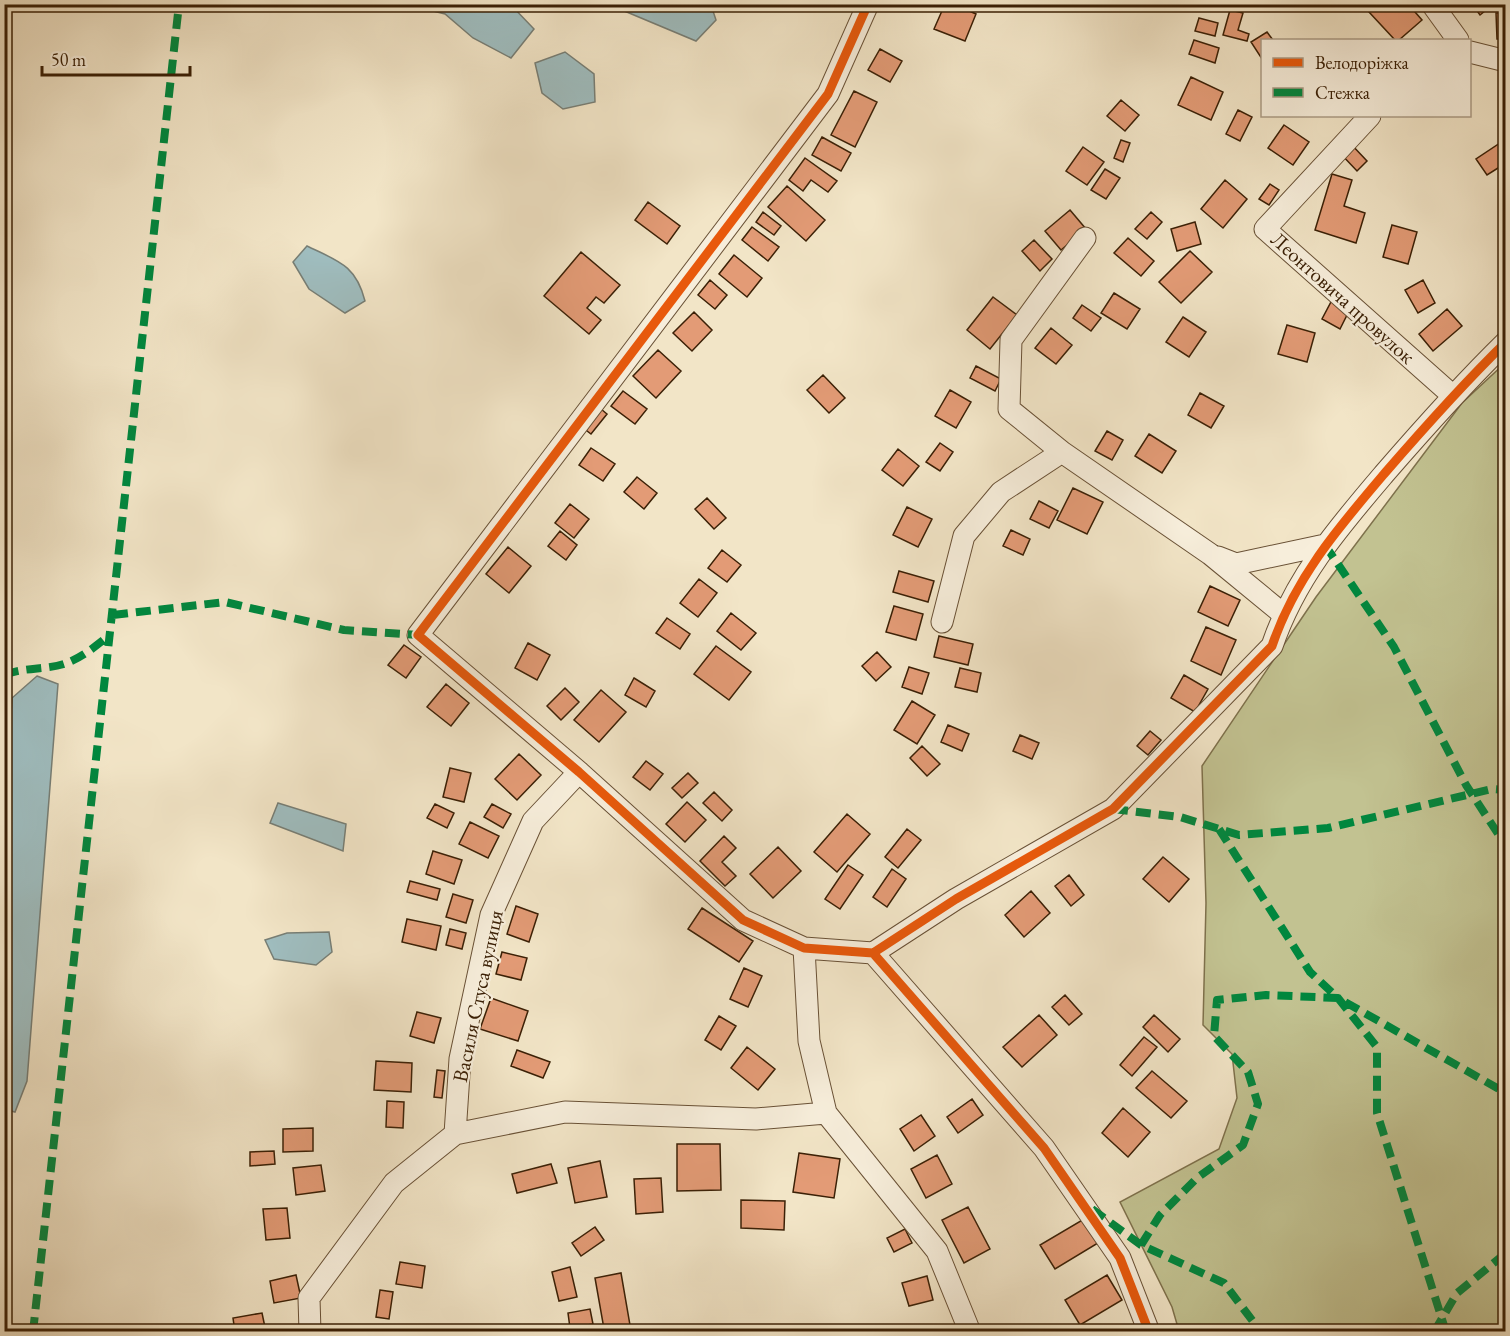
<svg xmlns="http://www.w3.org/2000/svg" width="1510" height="1336" font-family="'EB Garamond',serif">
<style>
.green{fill:#c2c291;stroke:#7e714c;stroke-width:1.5}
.water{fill:#9fbdbf;stroke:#777e75;stroke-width:1.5}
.building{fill:#e39b76;stroke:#3b2006;stroke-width:1.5}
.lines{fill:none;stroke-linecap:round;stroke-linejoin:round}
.minor-casing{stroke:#695136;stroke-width:23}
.minor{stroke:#f7eedb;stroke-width:21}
.quiet{stroke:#00873e;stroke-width:8;stroke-dasharray:15 8;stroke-linecap:butt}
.cycleway-casing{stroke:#f7eedb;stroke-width:13}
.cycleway{stroke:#e8590c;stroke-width:9}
.labels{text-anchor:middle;stroke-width:4.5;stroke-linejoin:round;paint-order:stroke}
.street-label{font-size:21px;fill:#3b2006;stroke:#f7eedb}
</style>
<rect width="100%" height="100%" fill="#f2e5c7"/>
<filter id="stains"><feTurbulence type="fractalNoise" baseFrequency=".00333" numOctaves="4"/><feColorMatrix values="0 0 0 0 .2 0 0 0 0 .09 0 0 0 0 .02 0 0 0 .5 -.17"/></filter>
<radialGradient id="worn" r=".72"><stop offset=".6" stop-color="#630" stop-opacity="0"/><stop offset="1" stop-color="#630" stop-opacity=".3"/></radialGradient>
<!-- green -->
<path class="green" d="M1505,363V1331H1179L1172,1307L1120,1202L1219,1149L1237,1098L1232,1054L1203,1025L1206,903L1202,766L1316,597L1462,403Z"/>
<!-- water -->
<path class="water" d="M417,5H511L534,29L511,58L473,38L445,14L417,7Z
M610,5H711L716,20L696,41Z
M565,52L594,74L595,102L563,109L542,93L535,63Z
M307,246C338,261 356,265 365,301L345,313L309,289L293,262Z
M37,676L58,684L27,1081L15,1112L7,1110L5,1082L6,793L12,698Z
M278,803L346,824L343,851L270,823Z
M329,932L332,952L316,965L274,959L265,940L287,933Z"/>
<!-- building -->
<path class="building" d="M945,4H954L976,14L965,41L934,29Z
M1378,4H1408L1422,20L1399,40H1395L1369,12Z
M1472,4H1490L1491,6L1480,15Z
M1230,10L1243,13L1238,30L1249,34L1247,41L1223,35Z
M1496,13H1506V39H1497Z
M1199,18L1218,23L1215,36L1195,31Z
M1267,32L1273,40H1262V59L1251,42Z
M1194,40L1219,48L1215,63L1189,54Z
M880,49L902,61L890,82L868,70Z
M1191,77L1223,92L1211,120L1178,105Z
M854,91L877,102L855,147L831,135Z
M1121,100L1139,115L1125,131L1107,116Z
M1238,110L1252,117L1240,141L1226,134Z
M1284,125L1309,142L1293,165L1268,148Z
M822,137L851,153L841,171L812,155Z
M1121,140L1130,143L1123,162L1114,158Z
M1503,141L1506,163L1487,175L1476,159Z
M1350,143L1367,161L1357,171L1340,153Z
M1083,147L1104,162L1087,185L1066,171Z
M805,158L837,181L828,192L811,180L803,191L789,180Z
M1105,169L1120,178L1106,199L1091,190Z
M1332,174L1352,180L1344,206L1365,213L1356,243L1315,230Z
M1225,180L1247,199L1223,228L1201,209Z
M1270,184L1279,190L1269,205L1259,199Z
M787,186L825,220L806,241L768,207Z
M648,202L680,226L667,244L635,220Z
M1070,210L1086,229L1061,250L1045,231Z
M763,212L781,226L774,235L756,222Z
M1151,212L1162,222L1147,239L1135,229Z
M1195,222L1201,244L1177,251L1171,229Z
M1392,225L1417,232L1408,264L1383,257Z
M752,227L779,247L768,261L742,240Z
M1128,238L1154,261L1141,276L1114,253Z
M1034,240L1052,259L1040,271L1022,251Z
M1190,251L1212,272L1181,303L1159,282Z
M581,252L620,285L604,303L596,297L587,308L601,320L589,334L544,296Z
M734,255L762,278L747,297L719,274Z
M710,280L727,295L715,309L698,295Z
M1423,280L1435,303L1418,313L1405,290Z
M1114,293L1140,309L1127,329L1101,313Z
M993,297L1017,315L990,349L967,330Z
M1332,300L1350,309L1340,329L1322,319Z
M1082,305L1101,318L1091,331L1073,318Z
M1447,309L1462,326L1433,351L1419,334Z
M694,312L712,330L692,351L673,333Z
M1183,317L1206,332L1189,357L1166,342Z
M1287,325L1315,333L1307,362L1278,354Z
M1051,328L1072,345L1056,364L1035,348Z
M658,350L681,371L656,398L633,376Z
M976,366L1001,379L995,391L970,378Z
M823,375L845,398L829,413L807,390Z
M950,390L971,402L956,428L935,416Z
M623,391L647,409L635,424L611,406Z
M1200,393L1224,406L1211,428L1188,415Z
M595,404L607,414L591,434L578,424Z
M1107,431L1123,440L1112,460L1095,451Z
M1149,434L1176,451L1162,473L1135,456Z
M940,443L953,452L940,471L926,462Z
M591,448L615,464L603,481L579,465Z
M898,449L919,466L903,486L882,470Z
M637,477L657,493L644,509L624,492Z
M1073,488L1103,502L1087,534L1057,520Z
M707,498L726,518L714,529L695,509Z
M1039,501L1058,511L1049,528L1030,519Z
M570,504L589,519L574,538L555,523Z
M907,507L932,519L918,547L893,535Z
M1011,530L1030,539L1023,555L1003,546Z
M560,531L577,545L566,560L548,546Z
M508,547L531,566L509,593L486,574Z
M722,550L741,565L727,582L708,568Z
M899,571L934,581L928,602L893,592Z
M699,579L717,593L698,617L680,603Z
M1210,586L1240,600L1228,626L1198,612Z
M894,606L923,614L916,640L886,632Z
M731,613L756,633L741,650L717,631Z
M667,618L690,634L680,649L656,633Z
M1206,627L1236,640L1221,675L1191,661Z
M939,636L973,644L968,665L934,657Z
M528,643L550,655L537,680L515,668Z
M404,645L421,657L406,678L388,665Z
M716,646L751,672L729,700L694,674Z
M877,652L891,667L876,681L862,666Z
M909,667L929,673L922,694L902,687Z
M960,668L981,673L977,692L955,687Z
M1184,675L1208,689L1195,712L1171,698Z
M634,678L655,691L646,707L625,695Z
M446,684L469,703L451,726L427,707Z
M565,688L579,702L561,720L547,706Z
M601,690L626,712L599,742L574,720Z
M912,701L935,715L917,744L894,730Z
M948,725L969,734L962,751L941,742Z
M1150,731L1161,740L1148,755L1137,746Z
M1020,735L1039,743L1032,759L1013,751Z
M922,746L940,764L927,776L910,758Z
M519,754L541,775L517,800L495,779Z
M646,761L663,774L650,790L633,777Z
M450,768L471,773L464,802L443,797Z
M688,773L698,783L682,798L672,788Z
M714,792L732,810L722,821L703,803Z
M687,802L706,820L685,842L666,824Z
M435,804L454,813L447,828L427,818Z
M492,804L511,814L503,828L484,817Z
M847,814L870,834L837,872L814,852Z
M470,822L499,836L488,858L459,844Z
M907,829L921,840L898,868L885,857Z
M724,836L736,848L722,862L736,876L725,886L700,861Z
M778,847L801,871L773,898L750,874Z
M433,851L462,860L454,884L426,874Z
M1163,857L1189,879L1169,902L1143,879Z
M848,865L863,875L840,909L825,899Z
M892,869L906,879L887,907L873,897Z
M1069,875L1084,895L1071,906L1055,886Z
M410,881L440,889L437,900L407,892Z
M1031,891L1050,913L1024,937L1005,915Z
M453,894L473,900L466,923L446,917Z
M516,906L538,914L529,942L507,934Z
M702,908L753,941L739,962L688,929Z
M407,919L441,926L436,950L402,942Z
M450,929L466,933L462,949L446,945Z
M502,952L527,958L521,980L496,974Z
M744,968L762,976L748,1007L730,999Z
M1065,995L1082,1014L1069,1025L1052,1007Z
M491,998L528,1011L518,1041L480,1029Z
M417,1012L441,1018L434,1043L410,1036Z
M1039,1015L1057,1035L1022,1067L1003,1047Z
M1154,1015L1180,1039L1168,1052L1143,1027Z
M719,1016L736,1026L721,1050L705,1040Z
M1144,1037L1157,1047L1132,1076L1120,1065Z
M747,1047L775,1069L758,1090L731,1068Z
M517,1050L550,1062L543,1078L511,1066Z
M376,1061L412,1063L411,1092L374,1090Z
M437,1070L445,1071L442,1098L434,1097Z
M1152,1071L1187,1101L1171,1118L1136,1088Z
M972,1099L983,1115L958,1133L947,1117Z
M387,1101L404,1102L403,1128L386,1127Z
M1123,1108L1150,1132L1128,1157L1102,1133Z
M921,1115L935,1136L914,1151L900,1129Z
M313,1128V1151L283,1152V1129Z
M677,1144H720L721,1190L677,1191Z
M274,1151L275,1164L250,1166V1152Z
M799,1153L840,1159L834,1198L793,1192Z
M937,1155L952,1184L926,1198L911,1169Z
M600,1161L607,1197L575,1203L568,1168Z
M551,1164L557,1183L517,1193L512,1174Z
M321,1165L325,1191L296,1195L293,1168Z
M661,1178L663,1212L636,1214L634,1179Z
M741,1200L785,1201L784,1230L741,1228Z
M968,1207L990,1249L964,1263L942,1220Z
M287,1208L290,1238L266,1240L263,1209Z
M1084,1219L1098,1243L1055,1269L1040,1245Z
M595,1227L604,1240L581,1256L572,1243Z
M905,1229L912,1243L894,1252L887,1238Z
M400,1262L425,1266L422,1288L396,1284Z
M570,1267L577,1297L559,1301L552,1272Z
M621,1273L630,1325L604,1329L595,1278Z
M296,1275L301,1298L274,1303L270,1281Z
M1107,1275L1122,1300L1080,1325L1065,1300Z
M927,1276L933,1300L909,1306L902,1283Z
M380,1290L393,1292L389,1319L376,1317Z
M590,1309L593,1324L570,1328L568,1313Z
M262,1313L266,1332H235L233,1318Z"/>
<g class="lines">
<!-- minor casing -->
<g class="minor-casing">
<path id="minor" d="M868,4L828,94L418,635L579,772L743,920L804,948L873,953L1044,1148L1120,1258L1149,1332
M1432,4L1458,40
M1470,52L1506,61
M1370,116L1265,229L1452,395
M1085,238L1011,340L1009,409L1062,452L1210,554L1283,614
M1218,557L1236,564L1325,545
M942,622L964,536L1001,492L1062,452
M804,948L809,1041L826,1113L937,1251L970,1332
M873,953L956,899L1113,809L1272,646C1295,578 1338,528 1384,474C1423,429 1463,384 1506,342
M455,1134L565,1112L756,1119L826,1113
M310,1332L309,1298L394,1183L455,1134L460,1059L491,915L533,821L579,772"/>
</g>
<!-- minor -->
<use href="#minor" class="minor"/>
<!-- quiet -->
<path class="quiet" d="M1325,545L1394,647L1466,785L1506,846
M113,615L225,602L344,630L418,635
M4,675C24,667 45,670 64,664C82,658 97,645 111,634
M1113,809L1180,817L1239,835L1328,828L1492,789L1506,790
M1219,829L1310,972L1338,998L1377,1047V1113L1446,1332
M1092,1209L1141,1245L1224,1283L1261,1332
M1141,1245L1160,1215L1197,1178L1243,1145L1258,1104L1248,1072L1214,1036L1217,1000L1266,995L1338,998L1506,1093
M33,1332L179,4
M1434,1332L1457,1293L1506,1253"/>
<!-- cycleway casing -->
<g class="cycleway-casing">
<path id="cycleway" d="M868,4L828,94L418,635L579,772L743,920L804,948L873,953L1044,1148L1120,1258L1149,1332
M873,953L956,899L1113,809L1272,646C1295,578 1338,528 1384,474C1423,429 1463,384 1506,342"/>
</g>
<!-- cycleway -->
<use href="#cycleway" class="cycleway"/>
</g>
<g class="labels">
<!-- street labels -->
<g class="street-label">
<text transform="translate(1343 298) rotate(42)" y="7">Леонтовича провулок</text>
<text transform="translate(478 996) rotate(-78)" y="7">Василя Стуса вулиця</text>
</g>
</g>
<!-- margin -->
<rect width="1510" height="1336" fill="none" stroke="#f2e5c7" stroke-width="24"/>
<rect x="6" y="6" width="1498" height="1324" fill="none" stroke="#3b2006" stroke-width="3"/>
<rect x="12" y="12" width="1486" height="1312" fill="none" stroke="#3b2006" stroke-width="1.5"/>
<!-- legend -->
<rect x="1261" y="39" width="210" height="78" fill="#f7eedb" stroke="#ac9c86" stroke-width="1.5"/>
<rect x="1273" y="58" width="30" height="9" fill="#e8590c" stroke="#ac9c86" stroke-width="1.5"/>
<text x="1315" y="69" font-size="18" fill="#3b2006">Велодоріжка</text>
<rect x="1273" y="88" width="30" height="9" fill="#00873e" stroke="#ac9c86" stroke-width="1.5"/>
<text x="1315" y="99" font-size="18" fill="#3b2006">Стежка</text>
<!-- scale -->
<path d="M42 66v9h148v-9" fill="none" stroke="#3b2006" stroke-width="3"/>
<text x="51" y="66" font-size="18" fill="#3b2006" stroke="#f7eedb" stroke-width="4.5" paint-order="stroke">50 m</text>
<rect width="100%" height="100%" filter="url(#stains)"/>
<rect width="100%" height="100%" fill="url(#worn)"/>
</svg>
